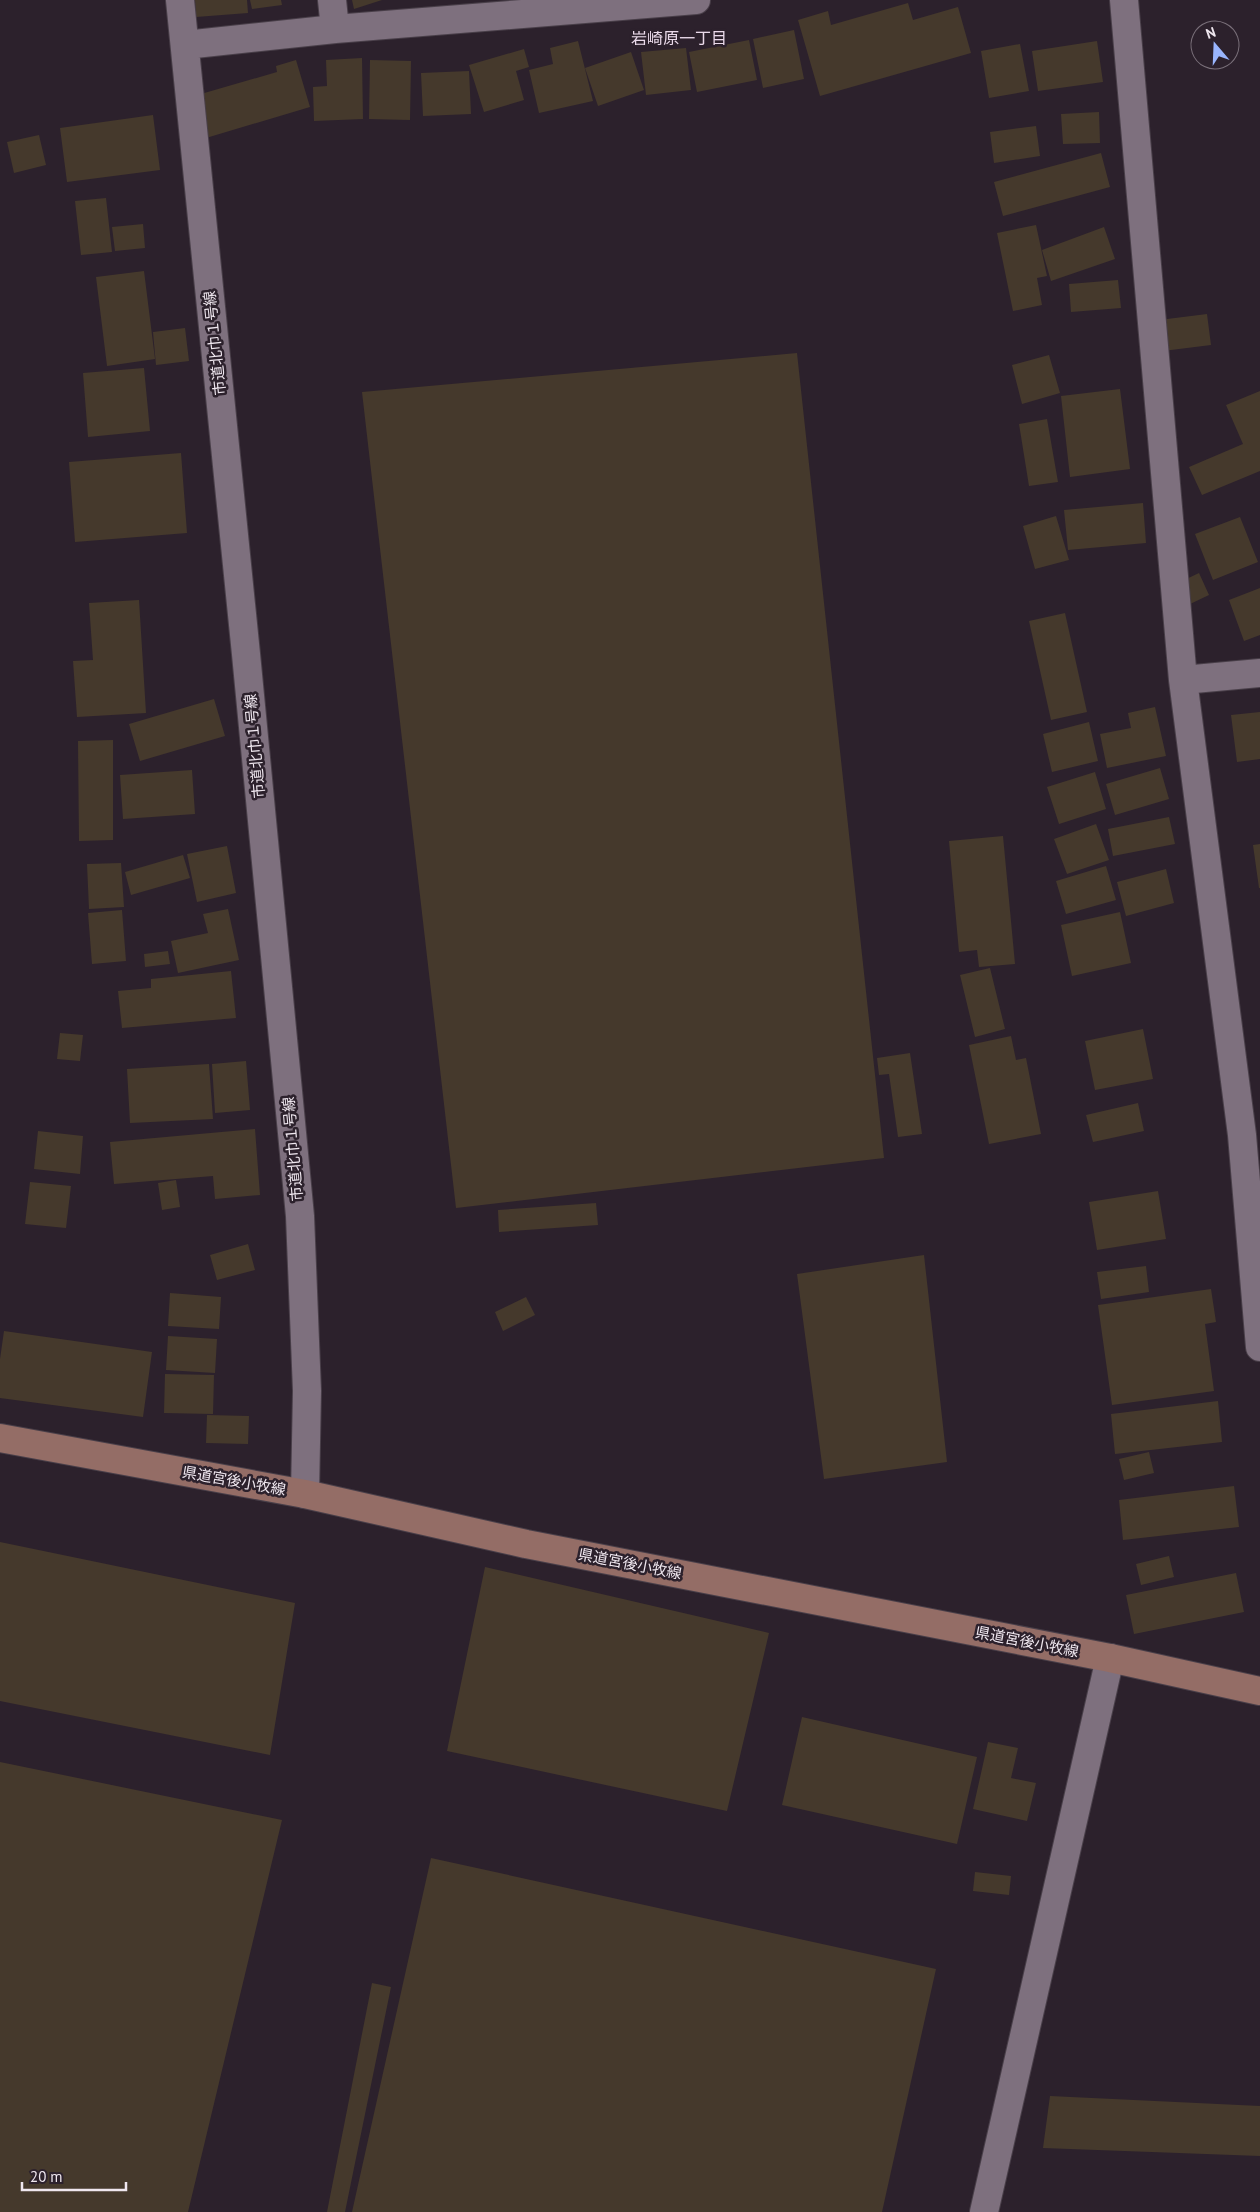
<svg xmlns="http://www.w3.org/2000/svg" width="1260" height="2212" font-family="'PT Sans','Noto Sans JP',sans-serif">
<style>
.building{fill:#45392c}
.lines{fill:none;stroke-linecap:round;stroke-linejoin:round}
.street-casing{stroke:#493f49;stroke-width:30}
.secondary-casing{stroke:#493f49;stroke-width:30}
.street{stroke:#7e707e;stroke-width:28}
.secondary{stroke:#946d66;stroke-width:28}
.labels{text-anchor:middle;stroke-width:5;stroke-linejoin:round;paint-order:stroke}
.street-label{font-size:15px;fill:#efe7ef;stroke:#2c212c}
.neighbourhood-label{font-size:16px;fill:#eadaea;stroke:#2c212c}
</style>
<rect width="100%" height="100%" fill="#2c212c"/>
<!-- building -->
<path class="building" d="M195,0H247L248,13L196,17Z
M250,0H281L282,5L252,9Z
M352,0H382L354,9Z
M908,3L913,20L958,7L971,53L820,96L798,20L828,11L831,25Z
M794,30L804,79L763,88L753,39Z
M749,40L757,80L697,92L689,52Z
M578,41L593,101L539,113L529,70L553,64L550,48Z
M1097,41L1103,82L1038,91L1032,51Z
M1020,44L1029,91L989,98L981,51Z
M686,48L691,90L646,95L641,52Z
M524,49L529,67L516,71L524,100L484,112L469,65Z
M631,52L644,90L598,106L585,68Z
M362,58L363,119L314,121L313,87L327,86L326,60Z
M296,60L310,107L206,138L194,96L277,72L276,66Z
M370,60L411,61L410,120L369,119Z
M469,71L471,114L423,116L421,73Z
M1099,112L1100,143L1063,144L1061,114Z
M153,115L160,170L67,182L60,128Z
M1036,126L1040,156L994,163L990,132Z
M39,135L46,165L14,173L7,142Z
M1101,153L1110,187L1003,216L994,182Z
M106,198L112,252L81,255L75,201Z
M143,224L145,248L115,251L112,227Z
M1036,225L1047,276L1037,278L1042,305L1013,311L997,233Z
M1104,227L1115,259L1051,281L1042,250Z
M144,271L155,359L107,366L96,277Z
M1118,280L1121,308L1071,312L1069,284Z
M1207,314L1211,345L1163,351L1159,320Z
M185,328L189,361L156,365L153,332Z
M797,353L884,1158L456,1208L362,392Z
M1049,355L1060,393L1022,404L1012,365Z
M144,368L150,431L88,437L83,373Z
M1120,389L1130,469L1070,477L1061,396Z
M1260,391V471L1202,495L1189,467L1243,444L1226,405Z
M1047,419L1058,482L1029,486L1019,424Z
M181,453L187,533L75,542L69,462Z
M1143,503L1146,543L1068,550L1064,510Z
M1056,516L1069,560L1035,569L1023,526Z
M1240,517L1258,562L1213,580L1195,534Z
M1199,573L1209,595L1188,605L1178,583Z
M1260,588V635L1244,641L1229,600Z
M139,600L146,713L77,717L73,661L93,660L89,603Z
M1065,613L1087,712L1051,720L1029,621Z
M214,699L225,736L140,761L129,724Z
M1155,707L1166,756L1107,768L1100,734L1131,728L1128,713Z
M1260,712V759L1237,762L1231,715Z
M1089,722L1098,761L1052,772L1043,734Z
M113,740V840L79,841L78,741Z
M1160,768L1169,799L1115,815L1106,784Z
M192,770L195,814L123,819L120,775Z
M1095,772L1106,809L1059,824L1047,787Z
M1169,817L1175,844L1113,856L1108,829Z
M1096,824L1109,860L1067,874L1054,839Z
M1003,836L1015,964L979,967L977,950L959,952L949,841Z
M1260,844V888H1259L1253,845Z
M227,846L236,893L197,902L187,854Z
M183,855L190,878L131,895L125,872Z
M121,863L124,907L89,909L87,864Z
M1106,866L1116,900L1066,914L1056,881Z
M1166,869L1174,903L1126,916L1117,882Z
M228,909L239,960L178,973L171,941L208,933L203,914Z
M122,910L126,961L92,964L88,913Z
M1120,912L1131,963L1072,976L1061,925Z
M168,951L170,964L145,967L144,954Z
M990,968L1005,1029L975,1037L960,975Z
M231,971L236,1018L122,1028L118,991L151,988V979Z
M1143,1029L1153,1079L1095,1090L1085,1041Z
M60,1033L83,1035L80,1061L57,1059Z
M1011,1036L1016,1060L1026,1058L1041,1134L989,1144L969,1045Z
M910,1053L922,1134L898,1137L889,1074L879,1075L877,1058Z
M246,1061L250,1110L215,1113L212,1064Z
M209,1064L213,1119L130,1123L127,1069Z
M1138,1103L1144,1131L1093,1142L1086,1115Z
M255,1129L260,1195L215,1199L213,1176L114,1184L110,1142Z
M38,1131L83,1136L80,1174L34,1169Z
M176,1180L180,1207L162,1210L158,1183Z
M30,1182L71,1186L66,1228L25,1224Z
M1158,1191L1166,1239L1097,1250L1089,1202Z
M596,1203L598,1225L499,1232L498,1210Z
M248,1244L255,1270L217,1280L210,1255Z
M924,1255L947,1462L824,1479L797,1274Z
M1146,1266L1149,1292L1101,1299L1097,1272Z
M1211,1289L1216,1322L1205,1324L1214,1391L1112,1405L1098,1305Z
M170,1293L221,1297L219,1329L168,1326Z
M526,1297L535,1315L503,1331L495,1312Z
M4,1331L152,1352L143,1417L0,1398V1359Z
M168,1336L217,1339L215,1373L166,1370Z
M165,1374L214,1375L213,1414L164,1413Z
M1218,1401L1222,1442L1115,1454L1111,1414Z
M207,1415L249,1416L248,1444L206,1443Z
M1149,1452L1154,1473L1124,1480L1119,1459Z
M1234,1486L1239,1527L1123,1540L1119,1500Z
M0,1542L295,1603L270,1755L0,1701Z
M1169,1556L1174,1577L1141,1585L1136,1564Z
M485,1567L769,1633L727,1811L447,1751Z
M1236,1573L1244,1612L1134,1634L1126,1595Z
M802,1717L977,1757L957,1844L782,1805Z
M988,1742L1018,1748L1011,1778L1036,1783L1027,1821L973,1809Z
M0,1762L282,1820L188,2212H0Z
M431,1858L936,1969L882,2212H352Z
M975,1872L1011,1876L1009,1895L973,1891Z
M372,1983L391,1987L345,2212H327Z
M1050,2096L1260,2106V2156L1043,2148Z"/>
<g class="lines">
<!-- street casing -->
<g class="street-casing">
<path id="street" d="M180,0L246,654L300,1216L307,1391L305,1494
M332,0L335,29
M1124,0L1183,680L1242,1135L1260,1347
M185,45L335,29L696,0
M1183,680L1260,673
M984,2212L1110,1658"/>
</g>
<!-- secondary casing -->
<g class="secondary-casing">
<path id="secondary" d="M0,1438L305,1494L526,1544L1110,1658L1260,1691"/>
</g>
<!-- street -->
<use href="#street" class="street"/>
<!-- secondary -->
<use href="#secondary" class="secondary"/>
</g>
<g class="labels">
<!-- street labels -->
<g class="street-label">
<text transform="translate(215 343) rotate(-96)" y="5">市道北巾１号線</text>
<text transform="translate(255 746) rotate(-95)" y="5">市道北巾１号線</text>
<text transform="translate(293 1149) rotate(-95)" y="5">市道北巾１号線</text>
<text transform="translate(234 1481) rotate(10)" y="5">県道宮後小牧線</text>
<text transform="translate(630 1564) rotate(11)" y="5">県道宮後小牧線</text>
<text transform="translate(1027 1642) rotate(11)" y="5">県道宮後小牧線</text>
</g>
<!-- neighbourhood labels -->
<g class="neighbourhood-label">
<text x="679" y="44">岩崎原一丁目</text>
</g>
</g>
<!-- north arrow -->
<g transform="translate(1215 45) rotate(341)"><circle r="24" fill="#2c212c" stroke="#7a707a"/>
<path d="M0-4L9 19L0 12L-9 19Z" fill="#99b5fd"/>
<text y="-8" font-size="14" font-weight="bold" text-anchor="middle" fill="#efe7ef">N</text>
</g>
<!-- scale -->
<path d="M22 2182v8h104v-8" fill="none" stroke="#efe7ef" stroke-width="2.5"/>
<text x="30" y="2182" font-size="15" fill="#efe7ef" stroke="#2c212c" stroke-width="4" paint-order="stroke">20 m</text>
</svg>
